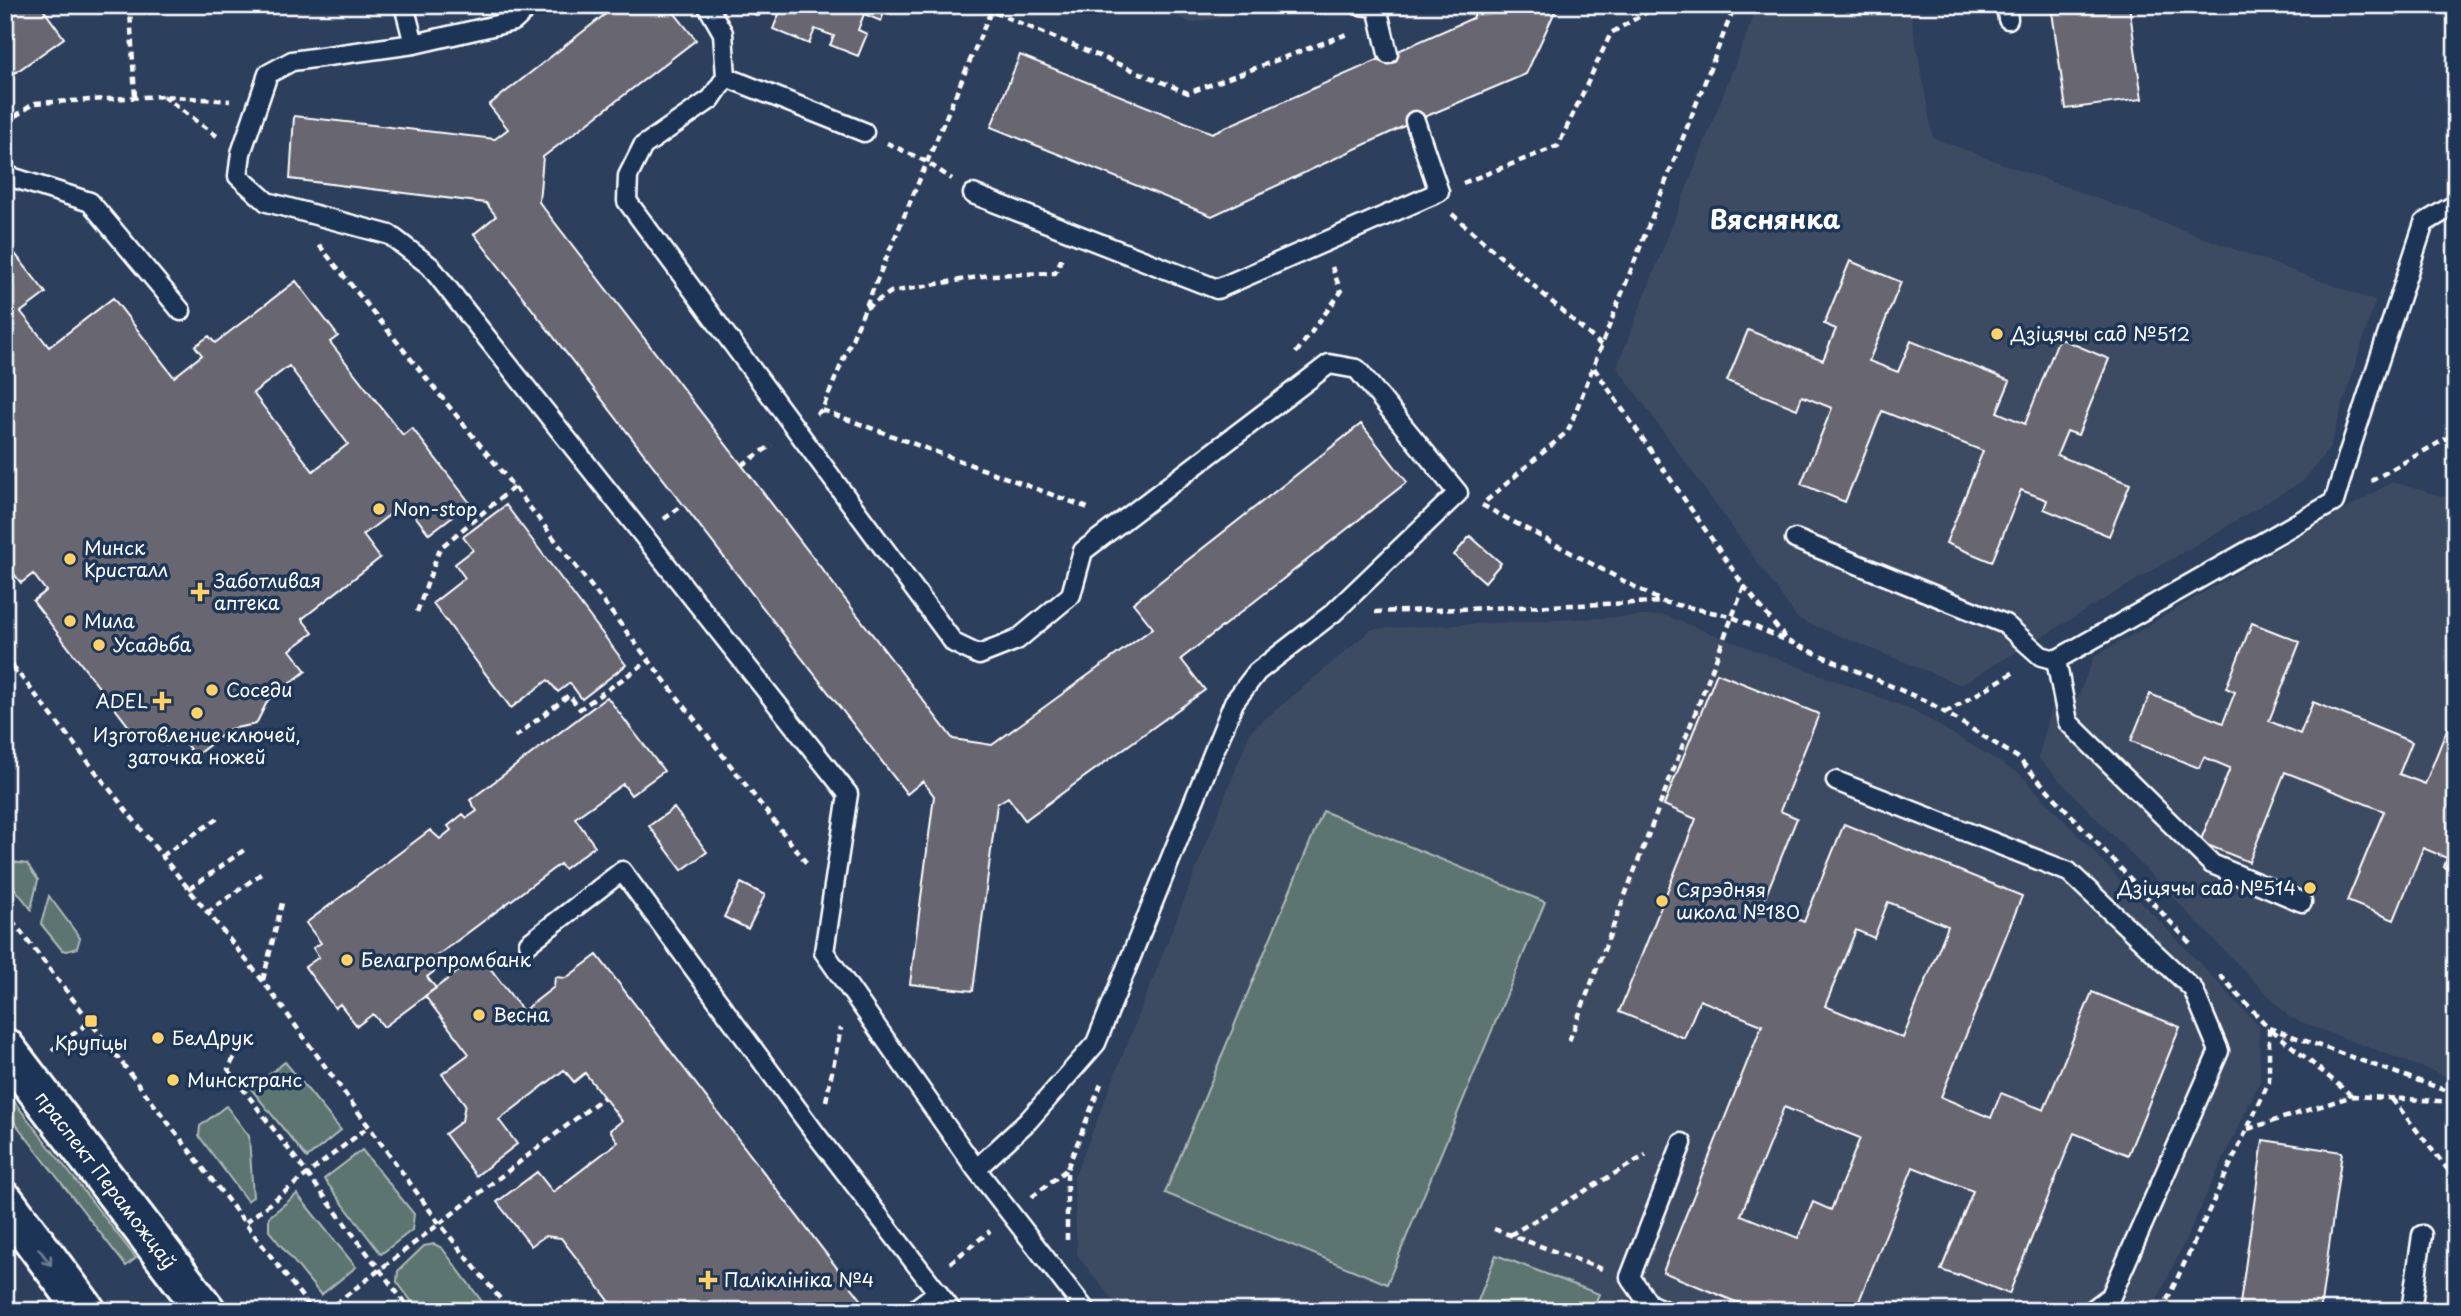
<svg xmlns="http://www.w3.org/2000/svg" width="2461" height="1316" font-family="'Playpen Sans',sans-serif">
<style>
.built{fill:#3e4b62}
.green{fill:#5d746f;stroke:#aebab7;stroke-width:2}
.building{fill:#676671;stroke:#fff;stroke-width:2;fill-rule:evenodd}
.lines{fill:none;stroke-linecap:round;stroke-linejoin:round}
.lane-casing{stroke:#fff;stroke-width:23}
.primary-casing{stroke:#fff;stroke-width:44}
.path{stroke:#fff;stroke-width:4.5;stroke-dasharray:7 5;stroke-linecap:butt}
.lane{stroke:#1d3557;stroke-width:18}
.primary{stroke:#1d3557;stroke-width:38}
.oneway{stroke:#6c7c92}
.poi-dot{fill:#ffd166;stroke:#1d3557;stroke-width:2.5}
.labels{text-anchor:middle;stroke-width:7;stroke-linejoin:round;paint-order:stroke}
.poi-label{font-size:19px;fill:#fff;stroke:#1d3557;text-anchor:start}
.street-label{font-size:19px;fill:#fff;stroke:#1d3557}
.district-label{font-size:26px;font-weight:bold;fill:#fff;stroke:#1d3557}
</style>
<rect width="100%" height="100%" fill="#2c3f5c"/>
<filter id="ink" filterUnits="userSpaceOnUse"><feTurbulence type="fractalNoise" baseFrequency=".0143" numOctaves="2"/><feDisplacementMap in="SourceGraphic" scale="14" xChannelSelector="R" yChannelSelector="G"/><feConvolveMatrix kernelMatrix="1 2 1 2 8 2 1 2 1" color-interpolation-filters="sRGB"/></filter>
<g filter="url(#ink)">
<!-- built -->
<path class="built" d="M1154,5H1283L1281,8L1191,23Z
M1758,5H1909L1933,138L2375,301L2330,447L2304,480L1961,685L1798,619L1617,367Z
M2392,482L2456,500V1080L2290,1018L2038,758L2053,704L2078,697L2094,657Z
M1663,615L1913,710L2021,775L2259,1026L2260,1081L2152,1311H1121L1077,1255L1074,1178L1251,731L1372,629Z"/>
<!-- green -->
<path class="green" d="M1323,811L1545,902L1387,1284L1165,1193Z
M5,861L27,864L38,880L31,909L5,876Z
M49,896L80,938L77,948L67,951L62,950L41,924Z
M285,1062L341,1130L307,1158L251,1089Z
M5,1090L136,1258L126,1266L5,1110Z
M226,1106L249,1136L253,1197L247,1201L199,1136L200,1126Z
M362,1150L414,1214L412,1230L381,1254L324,1179Z
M297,1194L356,1267L321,1295L269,1231V1217Z
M434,1244L442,1248L489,1311H419L397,1282L398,1271L424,1246Z
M1496,1255L1599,1294L1592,1311H1474Z"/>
<!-- building -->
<path class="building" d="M5,5H40L64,38L5,80Z
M617,5H668L696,40L543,157L539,202L953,739L992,745L1153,628L1133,603L1361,424L1407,482L1181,659L1205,690L1025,820L1008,797L997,804L973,991L910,984L934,796L923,781L907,794L474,234L496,216L486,203L290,179L294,116L495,139L508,129L489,105Z
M887,5L881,21L864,14L858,30L867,34L858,56L830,45L834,36L815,29L809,44L773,29L779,14L763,8L759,16L733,6Z
M1479,5H1558L1526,74L1415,121L1212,216L991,127L1020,55L1212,133L1473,18Z
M2051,5H2129L2142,99L2066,109Z
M5,241L46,293L21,312L49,347L113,298L174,377L202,355L195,346L209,336L215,343L296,281L338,336L330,342L403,435L412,428L470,503L429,534L405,503L363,535L380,558L302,619L313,633L290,650L306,671L268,700L256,724L230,729L195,756L179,735L166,745L154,730L140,741L33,601L46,591L33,574L21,583L5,562ZM289,366L348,444L313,471L253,393Z
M1850,261L1901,282L1869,361L1898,372L1911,341L2010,381L1997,412L2025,424L2059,338L2109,359L2078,435L2067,431L2057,455L2130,484L2109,536L2044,509L2047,500L2021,490L1992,562L1946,543L1983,451L1882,411L1845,502L1801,484L1832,408L1802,396L1797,409L1727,381L1748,330L1823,360L1836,329L1824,324Z
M506,505L626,665L582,699L570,683L558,692L548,680L511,708L433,603L465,578L455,564L473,550L463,537Z
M1470,536L1501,563L1485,582L1454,555Z
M2252,623L2300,642L2269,721L2300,734L2313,702L2412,742L2399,774L2425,784L2456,707V872L2444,867L2447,858L2423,848L2394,920L2347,901L2384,811L2285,772L2249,862L2200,842L2230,768L2204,757L2199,768L2131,741L2150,694L2223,723L2235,692L2226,688Z
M1717,673L1819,714L1780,811L1797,818L1762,905L1804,922L1844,824L2022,896L1941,1097L1991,1118L2001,1093L2044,1110L2092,992L2180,1027L2128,1155L2074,1133L2009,1294L1959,1274L1958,1276L1941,1270L1973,1191L1913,1167L1855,1311H1758L1663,1272L1762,1025L1700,1000L1684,1038L1619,1012L1696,819L1664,805ZM1888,902L1948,926L1903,1038L1825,1006L1856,930L1874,938ZM1784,1107L1860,1138L1831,1210L1813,1202L1798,1238L1741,1215Z
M607,697L664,771L631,795L623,784L575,818L595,846L564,869L560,864L430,961L436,970L427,977L436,988L384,1027L373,1014L357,1026L340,1004L335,1008L305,967L319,957L313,948L321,943L306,923L430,830L440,839L451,830L448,826L463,814L467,818L477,811L470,800Z
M674,808L707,852L682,870L649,826Z
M741,883L765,895L748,929L724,917Z
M480,955L523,1011L554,987L555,977L566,978L597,955L870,1311H617L561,1238L545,1236L531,1246L497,1202L537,1172L553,1192L618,1142L610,1130L622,1121L585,1073L574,1082L564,1070L499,1120L517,1144L476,1176L445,1134L462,1121L465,1104L442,1074L469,1054L425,996Z
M2263,1140L2342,1152L2320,1311H2239Z"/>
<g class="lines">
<!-- lane casing -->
<g class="lane-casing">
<path id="lane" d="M404,5L414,44
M531,5L514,21L414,44L292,61L268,74L241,153L238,176L267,202L390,235L430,266L848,794L824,952L976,1169L1086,1311
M707,5L723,33L726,77L711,99L643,146L628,176L627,201L954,643L979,655L1017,640L1071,595L1083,551L1329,364L1357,369L1458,493L1333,613L1257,672L1234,702L1096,1043L1028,1121L976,1169
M1359,5L1377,7L1380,5
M2006,5L2008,19
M1377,7L1388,54
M726,77L864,132
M5,175L90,202L181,311
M973,194L1217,289L1439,192L1415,121
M1795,539L2005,624L2041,656L2056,660L2334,502L2349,452L2424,223L2456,204
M2056,660L2068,722L2212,864L2302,902
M1836,781L2069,872L2193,989L2219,1051L2111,1296L2091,1311
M529,943L622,871L818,1137L952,1311
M913,1311L938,1292
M1665,1311L1649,1304L1630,1277L1682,1143
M2411,1311L2422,1235"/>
</g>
<!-- primary casing -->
<g class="primary-casing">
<g id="primary">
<path id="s1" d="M5,1048L206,1311"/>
<path d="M5,1202L86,1311"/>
</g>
</g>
<!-- path -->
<path class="path" d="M128,5L130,10L135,98
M163,96L217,136
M5,123L35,103L163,96L230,101
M887,143L927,162L952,179
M1463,183L1558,146L1611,33L1659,5
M1452,214L1601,345
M319,245L514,487L808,865
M866,308L891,292L989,275L1055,273L1062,258
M1296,353L1341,292L1332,267
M1594,368L1744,586L1787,640
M822,410L1091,509
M816,414L822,410L991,11L1188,93L1350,33
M742,465L772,445
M2371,481L2456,433
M1486,501L1568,431L1735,5
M1482,505L1663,602
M664,519L683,505
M417,612L440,548L514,487
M1375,612L1663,602L1730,616L1928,702L2017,757L2191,944
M5,656L162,856L263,981L439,1223L510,1311
M5,680L17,671
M1945,713L2016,671
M515,737L569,695L580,709L648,661
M162,856L218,818
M189,889L244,850
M5,911L313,1311
M207,913L262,873
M263,980L283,899
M2269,1028L2456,1094
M2272,1030L2352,1096
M1569,1041L1744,586
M240,1047L228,1069L411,1311
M52,1050L91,1021
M2392,1099L2456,1180
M826,1101L841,1028
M2248,1129L2353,1096L2456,1102
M1032,1197L1066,1170
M246,1222L368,1127
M1494,1229L1602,1269
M1510,1235L1646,1155
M1067,1240V1169L1101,1084
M950,1263L990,1231
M326,1311L604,1097
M2162,1311L2269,1082V1028L2219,974"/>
<!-- lane -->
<use href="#lane" class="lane"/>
<!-- primary -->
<use href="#primary" class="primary"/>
</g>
<!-- one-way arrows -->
<defs><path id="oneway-shaft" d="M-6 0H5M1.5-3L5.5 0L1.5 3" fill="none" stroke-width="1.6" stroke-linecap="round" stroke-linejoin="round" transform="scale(1.75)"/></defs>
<use class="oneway" href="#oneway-shaft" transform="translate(45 1257) rotate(53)"/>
</g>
<!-- markers -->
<g class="poi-dot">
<circle cx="1997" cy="334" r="7"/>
<circle cx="379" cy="509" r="7"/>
<circle cx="70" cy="559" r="7"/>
<path d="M196.5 581.5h7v7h7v7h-7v7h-7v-7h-7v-7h7z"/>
<circle cx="70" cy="621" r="7"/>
<circle cx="99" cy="645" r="7"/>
<circle cx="212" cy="690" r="7"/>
<path d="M158.5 690.5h7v7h7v7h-7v7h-7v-7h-7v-7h7z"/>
<circle cx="197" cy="713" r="7"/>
<circle cx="2310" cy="888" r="7"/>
<circle cx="1662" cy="901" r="7"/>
<circle cx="347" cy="960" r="7"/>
<circle cx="479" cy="1015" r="7"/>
<rect x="84" y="1014" width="14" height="14" rx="3.5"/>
<circle cx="158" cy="1038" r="7"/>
<circle cx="173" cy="1080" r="7"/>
<path d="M704.5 1269.5h7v7h7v7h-7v7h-7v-7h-7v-7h7z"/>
</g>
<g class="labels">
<!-- poi labels -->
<g class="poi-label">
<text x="2011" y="341">Дзіцячы сад №512</text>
<text x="393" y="516">Non-stop</text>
<text x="84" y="555">Минск<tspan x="84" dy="22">Кристалл</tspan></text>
<text x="214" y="588">Заботливая<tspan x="214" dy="22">аптека</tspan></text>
<text x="84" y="628">Мила</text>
<text x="113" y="652">Усадьба</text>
<text x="226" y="697">Соседи</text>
<text x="148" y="708" text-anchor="end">ADEL</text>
<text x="197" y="742" text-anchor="middle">Изготовление ключей,<tspan x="197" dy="22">заточка ножей</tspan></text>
<text x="2296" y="895" text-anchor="end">Дзіцячы сад №514</text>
<text x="1676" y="897">Сярэдняя<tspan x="1676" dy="22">школа №180</tspan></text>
<text x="361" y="967">Белагропромбанк</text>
<text x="493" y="1022">Весна</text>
<text x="172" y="1045">БелДрук</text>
<text x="91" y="1050" text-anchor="middle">Крупцы</text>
<text x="187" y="1087">Минсктранс</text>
<text x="724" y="1287">Паліклініка №4</text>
</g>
<!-- street labels -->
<g class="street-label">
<text dy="7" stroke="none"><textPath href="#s1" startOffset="166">праспект Пераможцаў</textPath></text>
</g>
<!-- district labels -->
<g class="district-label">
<text x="1775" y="229">Вяснянка</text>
</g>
</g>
<!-- margin -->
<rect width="2461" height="1316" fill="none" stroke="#1d3557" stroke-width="28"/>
<rect x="14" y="14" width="2433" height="1288" fill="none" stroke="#fff" stroke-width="2.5" filter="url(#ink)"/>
</svg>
